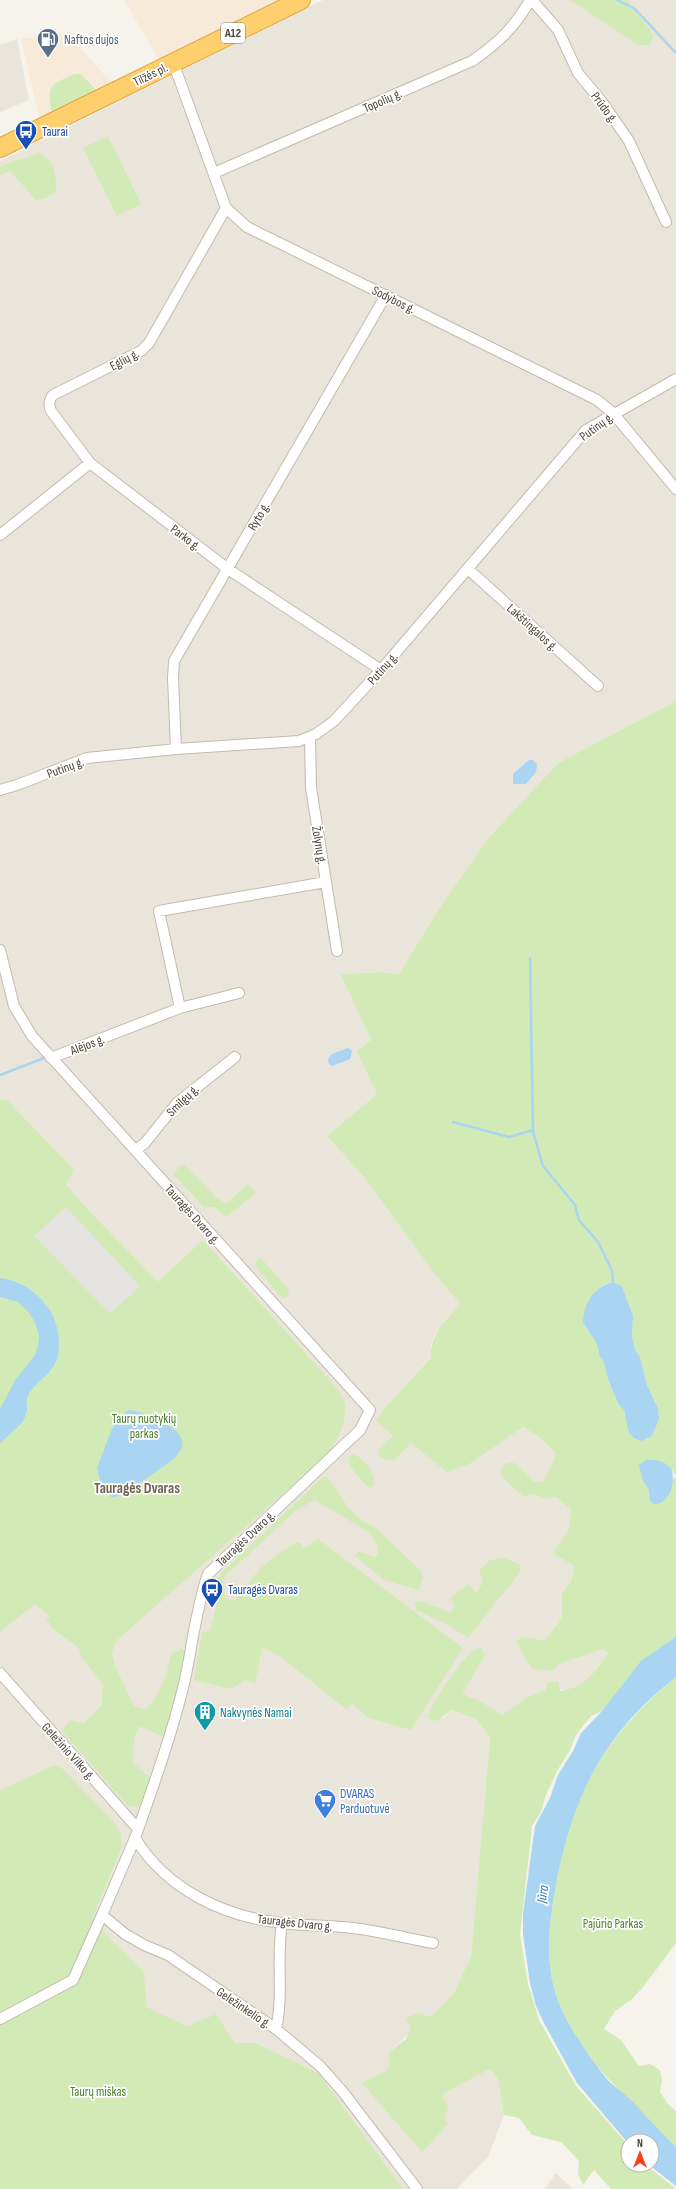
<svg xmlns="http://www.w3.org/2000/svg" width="676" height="2189" font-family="'Sofia Sans Condensed',sans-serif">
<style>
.residential{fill:#eae5da}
.commercial{fill:#f7ead8}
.green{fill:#d2eab5;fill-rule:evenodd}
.parking{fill:#e5e3e0}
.water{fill:#a9d4f2}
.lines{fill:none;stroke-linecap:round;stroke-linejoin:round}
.stream{stroke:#a9d4f2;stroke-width:2.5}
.street-casing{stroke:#c2bbae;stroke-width:12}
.highway-casing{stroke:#e0a43c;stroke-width:20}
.street{stroke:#fff;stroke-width:10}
.highway{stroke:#ffcf6e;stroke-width:18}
.labels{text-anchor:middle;stroke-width:3.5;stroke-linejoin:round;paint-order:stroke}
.shield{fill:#fff;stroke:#817c74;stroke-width:1}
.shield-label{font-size:12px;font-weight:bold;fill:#4b4439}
.service-label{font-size:13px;fill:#4e5e75;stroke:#fff;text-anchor:start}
.street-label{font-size:13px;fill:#4b4439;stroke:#fff}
.transit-label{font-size:13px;fill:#164399;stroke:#fff;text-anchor:start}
.park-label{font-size:13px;fill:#4a7f2a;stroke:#fff}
.culture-label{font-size:13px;fill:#0d838f;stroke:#fff;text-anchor:start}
.shop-label{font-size:13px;fill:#366cbe;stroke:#fff;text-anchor:start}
.water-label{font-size:14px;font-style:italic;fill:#2e7ab2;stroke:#fff}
.quarter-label{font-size:15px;font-weight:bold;fill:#6e6250;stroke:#fff}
</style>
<rect width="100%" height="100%" fill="#f6f3ec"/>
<!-- residential -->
<path class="residential" d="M323,0H676V701L558,763L490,836L440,907L399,974L383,972L342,974L371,1040L356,1051L377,1094L327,1136L363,1176L434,1273L460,1304L435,1334L431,1344V1356L382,1411L377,1421L393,1437L378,1450L395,1460L411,1443L476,1459L523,1427L539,1437L555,1452L554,1461L542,1482H535L515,1463L533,1494L545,1499L556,1497L571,1510L569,1529L554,1553L574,1566L571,1582L562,1593V1618L545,1640L521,1637L553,1671L557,1664L604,1649L608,1653L586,1682L573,1690H546L527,1697L502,1715L479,1700L462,1694L471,1676L448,1683L427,1716L444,1718L452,1710L476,1719L490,1737L471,1956L454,1993L431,2018L418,2013L409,2034L389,2052L388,2070L444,2115L443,2097L445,2093L490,2069L498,2079L504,2115L488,2157L457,2189H403L362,2135L255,2043H235L216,2014L187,2026L147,2007L144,1972L92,1920L121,1849L86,1794L60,1766L0,1790V161Z
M17,39L29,100L0,112V45Z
M556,2173L573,2189H545Z"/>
<!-- commercial -->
<path class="commercial" d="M124,0H280L160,61Z
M67,33L106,77L112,81L98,91L91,83L56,112L40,121L21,39Z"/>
<!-- green -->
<path class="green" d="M570,0H628L650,30L653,38L649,45H638Z
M75,74H80L98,91L56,112L51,110C47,82 52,85 75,74Z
M108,136L141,204L117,216L83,148Z
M39,153C56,162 56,173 56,192L44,199L36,200L10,171L0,175V166Z
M676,701V1637L626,1681L602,1711L591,1716L576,1735L570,1750L557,1771L545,1797L541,1812L532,1826L521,1925L520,1935L528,1984L539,2020L576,2086L628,2145V2165H646L676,2189H611L594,2170L583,2185L578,2174L579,2161L561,2142L532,2135L519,2118L504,2115L498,2079L490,2069L445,2093L443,2097L449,2109L444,2115L448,2124L422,2152L362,2083L388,2070L389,2052L406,2039L411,2029L406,2018L418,2013L431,2017L454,1993L471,1956L490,1737L476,1719L452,1710L437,1721L431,1720L427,1716L430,1710C438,1696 466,1649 481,1647L485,1655L462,1694L479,1700L502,1715L527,1697L546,1690L548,1682L558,1681L560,1691C586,1688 593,1673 608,1653L604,1649L558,1664L553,1671L532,1669L516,1642L521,1637L545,1640L562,1618V1593L571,1582L574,1566L553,1553L569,1529L571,1510L556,1497L545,1499L533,1494L524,1497L504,1479L501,1473L503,1466L508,1463H515L535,1482H542L554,1461L555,1452L539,1437L523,1427L469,1464L447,1472L411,1443L395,1460H387L380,1457L378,1450L393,1436L376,1421L382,1411L431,1357C430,1333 446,1321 460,1304L434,1273L363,1176L327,1136L377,1094L356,1051L371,1040L341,974L383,972L399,974L440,907L490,836L558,763ZM613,1282L622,1286L633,1316L632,1337L635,1350L640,1357L647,1385L658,1408V1419L652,1436L628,1430L624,1410L619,1405L608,1380L604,1361L600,1357L596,1342L583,1323C590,1303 590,1287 613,1282ZM647,1459C660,1461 671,1464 676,1477L649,1490C640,1479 643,1472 647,1459Z
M0,1100H7L74,1170L66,1184L87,1209L158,1282L203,1240L336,1387C339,1392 344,1399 345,1404C347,1422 337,1440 328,1454L116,1641L112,1654L115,1666L134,1706L146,1709C161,1693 167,1675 171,1654L182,1649L187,1653L164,1737L140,1726L134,1738L133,1763L150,1777L141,1805L129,1807L62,1731L70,1720L84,1723L102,1705L103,1684L82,1658L78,1647L55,1631L46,1619L50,1616L35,1604L0,1632Z
M181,1165H185L215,1196L226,1204L248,1184L256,1193L226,1217L214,1207H204L173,1174Z
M261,1258L289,1290L288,1296L284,1298L279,1295L255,1266V1262Z
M353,1454C363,1457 379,1476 372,1487H368L351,1468L348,1458Z
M327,1476L350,1510L364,1522L376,1528L420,1570L423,1577L419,1590L384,1580L355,1556L358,1551L375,1557L378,1553L376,1541L367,1531L315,1500L295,1511L225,1576L223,1584L226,1598L235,1601C255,1572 266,1560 297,1542L302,1544L303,1549L318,1539L463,1648L411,1730L369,1718L352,1704L346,1709L282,1658L262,1647L255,1684L245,1680L231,1689L194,1680L202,1632L210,1631L219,1596L218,1578L221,1573L323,1477Z
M504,1558L521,1565L520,1572L468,1638L448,1625L416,1610L415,1603L421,1601L450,1612L454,1607L451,1597L469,1584L476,1594L483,1582L479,1571L490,1560Z
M676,1677V1943L643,1987L632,1999L615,2011L604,2029L620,2039L639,2066L650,2064L660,2070L662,2080L660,2092L668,2104L676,2111V2147C635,2105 585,2064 561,2008C544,1969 548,1930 555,1890C571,1795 602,1739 676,1677Z
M53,1766H60L115,1823L121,1835V1849L92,1920L144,1972L147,2007L187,2026L216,2014L235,2043H255L318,2073L403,2189H0V1790Z"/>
<!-- parking -->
<path class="parking" d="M66,1207L140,1286L110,1314L34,1236Z"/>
<!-- water -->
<path class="water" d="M529,760H533L537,764L536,772L526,784H513V774Z
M348,1048L352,1051L350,1059L332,1066L329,1064L328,1059L332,1054Z
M0,1278C32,1282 58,1309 59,1341C59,1346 59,1354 57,1359C51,1376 36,1381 29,1394C24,1401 29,1407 26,1414C23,1426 8,1435 0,1443V1409L16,1379L35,1355L38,1346L39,1336L35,1322L27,1310L18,1302L0,1297Z
M613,1282L622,1286L633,1316L632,1337L635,1350L640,1357L647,1385L658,1408L659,1419L652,1436L641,1441L634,1438L628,1430L624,1410L619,1405L608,1380L604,1362L600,1357L596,1342L583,1323C584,1303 593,1287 613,1282Z
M130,1410C145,1413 156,1417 169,1426C200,1446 170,1462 151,1475C138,1484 127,1496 111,1497L100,1481L97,1468L112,1429L121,1415Z
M647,1459C656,1460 664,1461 671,1468C676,1481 671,1505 653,1504L650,1501L649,1490L643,1481L639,1465Z
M676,1637V1677C602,1735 571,1799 555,1890C548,1930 544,1969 561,2008C570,2030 592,2060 607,2079C615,2088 624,2093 632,2101C646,2117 661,2132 676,2147V2186L649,2165H652V2141H628V2143L577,2083L544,2023L536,2006L530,1983L523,1934V1914L535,1826L550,1798L558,1775L573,1751L581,1733L602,1711L641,1661Z"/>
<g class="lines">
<!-- stream -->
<path class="stream" d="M617,0L635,9L676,53
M530,959L533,1132L543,1166L575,1205L579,1220L598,1242L612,1271L613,1282
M0,1075L44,1058
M453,1122L509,1137L533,1130"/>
<!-- street casing -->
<g class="street-casing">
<path id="street" d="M532,0L558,30L578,73L602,102L629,141L666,222
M173,62L226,208L247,227L597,400L613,413L676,489
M214,173L472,61C497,44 515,27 530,0
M90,463L51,411C48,404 49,400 53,395L141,351L149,343L226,208
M0,535L90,463L228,569L381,670
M468,569L598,686
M310,738L311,788L337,951
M176,749L173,678L174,661L386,295
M0,790L17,785L87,758L176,749L299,741L316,734L334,721L381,670L586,430L676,379
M0,950L14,1006L32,1036L370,1410L360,1430L208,1574C196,1607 192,1649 184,1684C171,1737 153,1787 135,1838C166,1889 224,1917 282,1923C306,1926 329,1925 352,1928C379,1931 406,1938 433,1943
M180,1008L159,911L326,882
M51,1058L180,1008L239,993
M136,1150L145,1143L177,1103L235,1057
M0,1673L138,1829
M135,1838L102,1915L125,1934L144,1945L168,1955L276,2029L320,2066L343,2092L417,2189
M0,2019L73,1980L102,1915
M276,2029C284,1994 276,1958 282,1923"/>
</g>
<!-- highway casing -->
<g class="highway-casing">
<path id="highway" d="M0,148L301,0"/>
</g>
<!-- street -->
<use href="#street" class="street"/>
<!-- highway -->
<use href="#highway" class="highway"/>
</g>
<!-- icons -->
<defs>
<g id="fuel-pin" transform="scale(1.15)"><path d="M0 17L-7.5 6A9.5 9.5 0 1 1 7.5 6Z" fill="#5c6f8a" stroke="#fff"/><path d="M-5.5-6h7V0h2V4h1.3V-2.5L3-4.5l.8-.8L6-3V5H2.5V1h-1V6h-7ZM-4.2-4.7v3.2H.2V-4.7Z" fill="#fff"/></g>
<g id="bus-pin" transform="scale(1.15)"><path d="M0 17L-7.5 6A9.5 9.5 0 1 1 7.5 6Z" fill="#1a4fb4" stroke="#fff"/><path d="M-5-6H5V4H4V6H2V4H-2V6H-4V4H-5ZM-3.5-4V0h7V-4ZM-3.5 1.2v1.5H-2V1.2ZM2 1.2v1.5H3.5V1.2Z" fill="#fff"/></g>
<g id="building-pin" transform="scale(1.15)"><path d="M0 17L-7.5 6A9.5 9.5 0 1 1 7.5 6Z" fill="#0f9aa8" stroke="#fff"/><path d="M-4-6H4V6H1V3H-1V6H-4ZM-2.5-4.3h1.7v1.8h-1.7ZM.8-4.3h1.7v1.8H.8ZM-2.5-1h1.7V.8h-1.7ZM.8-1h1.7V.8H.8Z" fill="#fff"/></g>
<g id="supermarket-pin" transform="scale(1.15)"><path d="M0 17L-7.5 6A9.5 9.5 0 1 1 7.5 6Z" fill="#3f7fe0" stroke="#fff"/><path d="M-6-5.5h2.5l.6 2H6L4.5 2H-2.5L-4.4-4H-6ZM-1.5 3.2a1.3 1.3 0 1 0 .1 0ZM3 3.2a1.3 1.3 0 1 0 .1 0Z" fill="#fff"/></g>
</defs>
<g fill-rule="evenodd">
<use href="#fuel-pin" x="48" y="39"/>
<use href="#bus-pin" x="26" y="131"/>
<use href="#bus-pin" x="212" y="1589"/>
<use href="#building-pin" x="205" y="1712"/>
<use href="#supermarket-pin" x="325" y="1800"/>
</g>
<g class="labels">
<!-- shield labels -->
<rect class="shield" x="221" y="23" width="24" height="20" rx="3"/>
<g class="shield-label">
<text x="233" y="37">A12</text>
</g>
<!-- service labels -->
<g class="service-label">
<text x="64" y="44">Naftos dujos</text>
</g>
<!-- street labels -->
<g class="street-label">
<text transform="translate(150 74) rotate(-26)" y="5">Tilžės pl.</text>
<text transform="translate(382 100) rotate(-24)" y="5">Topolių g.</text>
<text transform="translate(605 107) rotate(53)" y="5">Prūdo g.</text>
<text transform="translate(394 299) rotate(26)" y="5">Sodybos g.</text>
<text transform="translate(124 359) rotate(-28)" y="5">Eglių g.</text>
<text transform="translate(596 426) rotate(-36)" y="5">Putinų g.</text>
<text transform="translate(258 516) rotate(-60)" y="5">Ryto g.</text>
<text transform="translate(186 537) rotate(37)" y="5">Parko g.</text>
<text transform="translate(533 627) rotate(42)" y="5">Lakštingalos g.</text>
<text transform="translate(382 668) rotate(-48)" y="5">Putinų g.</text>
<text transform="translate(65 767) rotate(-20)" y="5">Putinų g.</text>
<text transform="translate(320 845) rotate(81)" y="5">Žolynų g.</text>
<text transform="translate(87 1044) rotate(-21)" y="5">Alėjos g.</text>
<text transform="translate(182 1100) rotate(-44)" y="5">Smilgų g.</text>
<text transform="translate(193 1214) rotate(48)" y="5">Tauragės Dvaro g.</text>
<text transform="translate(245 1538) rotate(-43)" y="5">Tauragės Dvaro g.</text>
<text transform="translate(69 1751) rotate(48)" y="5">Geležinio Vilko g.</text>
<text transform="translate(295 1922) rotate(6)" y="5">Tauragės Dvaro g.</text>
<text transform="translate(244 2007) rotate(34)" y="5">Geležinkelio g.</text>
</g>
<!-- transit labels -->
<g class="transit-label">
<text x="42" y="136">Taurai</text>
<text x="228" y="1594">Tauragės Dvaras</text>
</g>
<!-- park labels -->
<g class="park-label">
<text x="144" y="1423">Taurų nuotykių<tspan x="144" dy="15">parkas</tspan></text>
<text x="613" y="1928">Pajūrio Parkas</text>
<text x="98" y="2096">Taurų miškas</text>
</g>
<!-- culture labels -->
<g class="culture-label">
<text x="220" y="1717">Nakvynės Namai</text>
</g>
<!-- shop labels -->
<g class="shop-label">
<text x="340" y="1798">DVARAS<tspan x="340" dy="15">Parduotuvė</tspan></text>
</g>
<!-- water labels -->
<g class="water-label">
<text transform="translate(542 1894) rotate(-82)" y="5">Jūra</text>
</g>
<!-- quarter labels -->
<g class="quarter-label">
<text x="137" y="1493">Tauragės Dvaras</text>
</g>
</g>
<!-- north arrow -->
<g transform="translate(640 2153)"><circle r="19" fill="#ffffff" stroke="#b7b4b0"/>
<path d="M0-3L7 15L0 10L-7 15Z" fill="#fc3f1d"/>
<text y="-6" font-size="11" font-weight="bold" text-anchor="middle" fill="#4b4439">N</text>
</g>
</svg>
